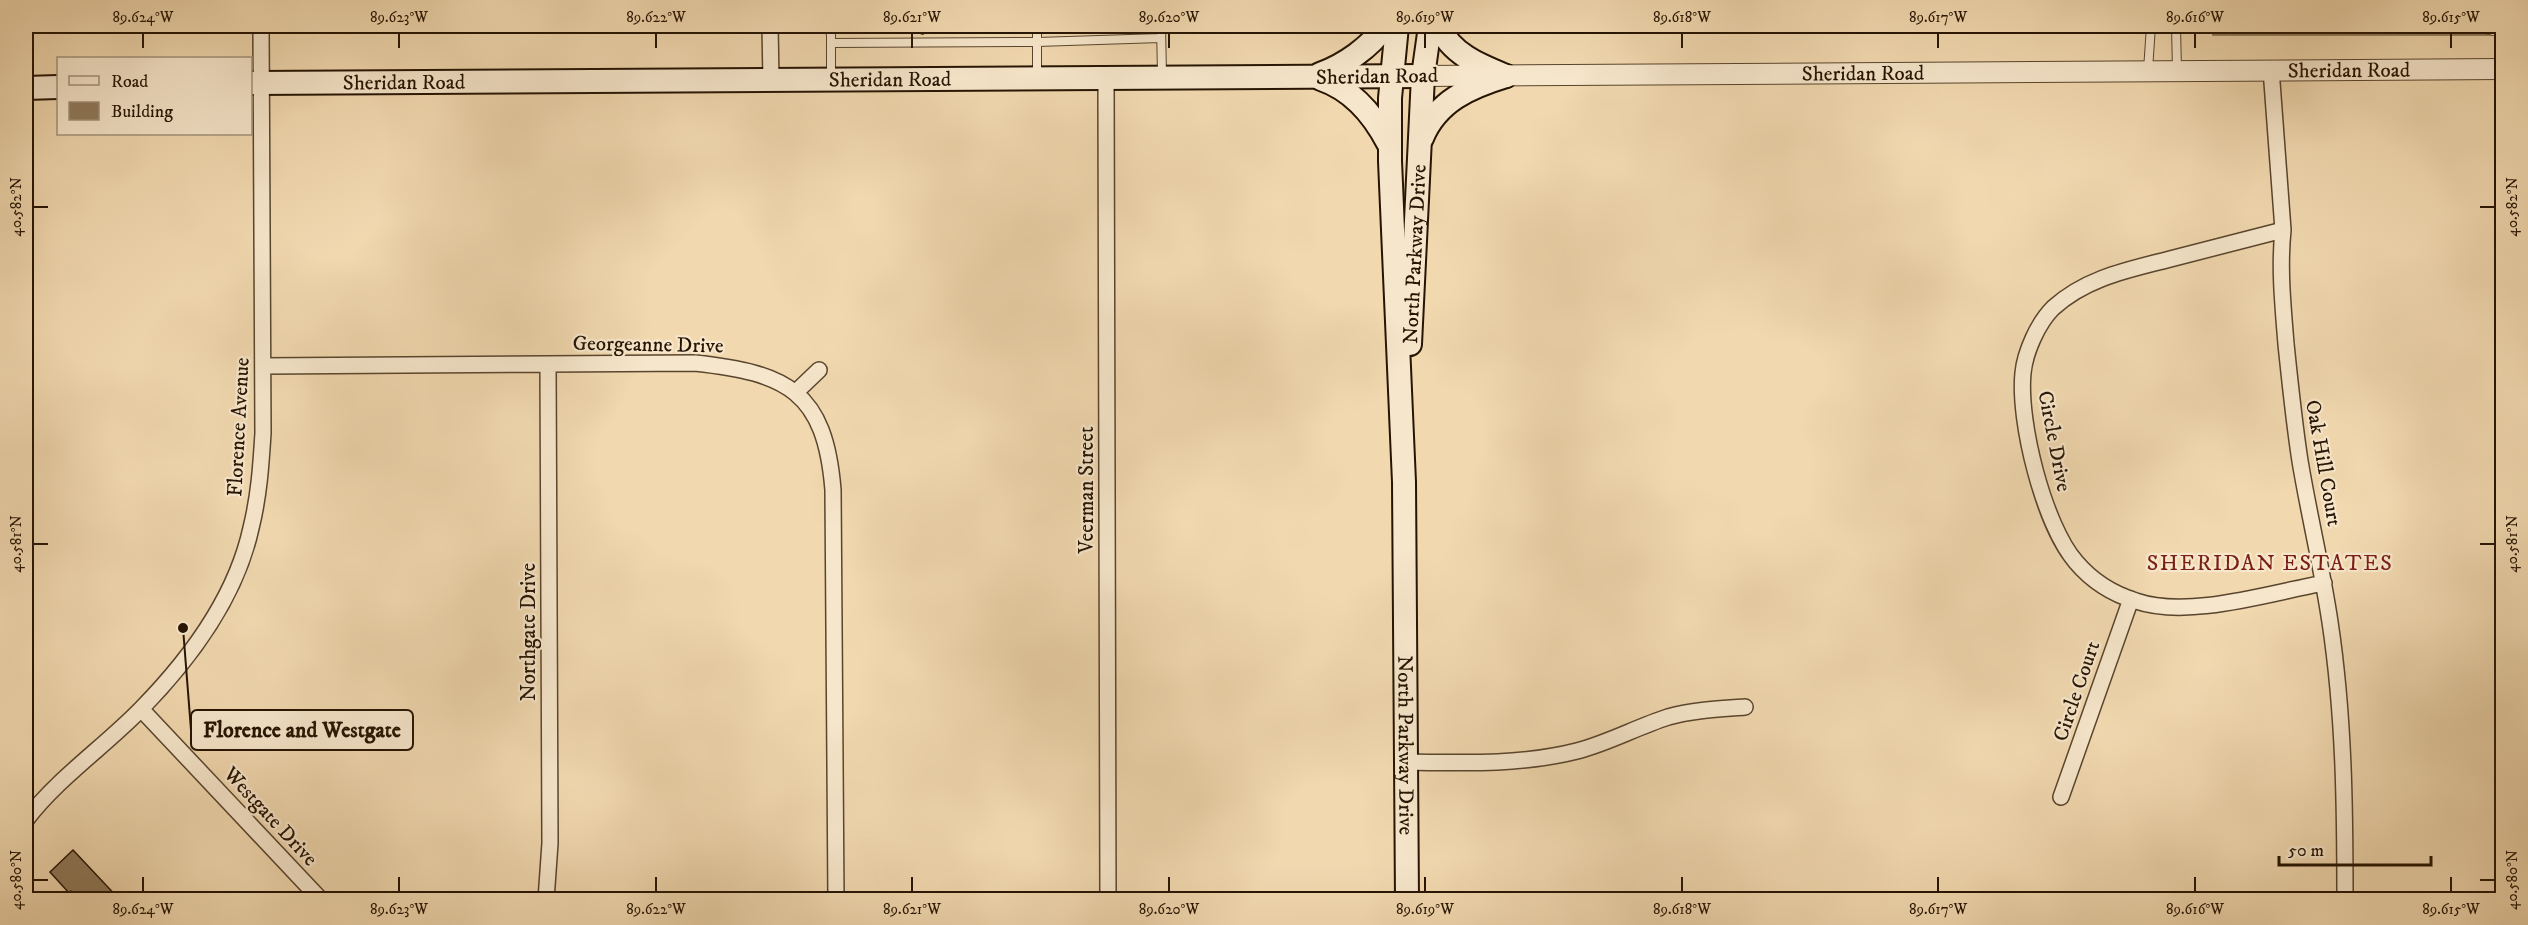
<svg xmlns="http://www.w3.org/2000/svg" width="2528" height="925" font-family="'IM FELL DW Pica',serif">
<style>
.green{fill:#ceb792;stroke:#7a664a;stroke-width:1.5}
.building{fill:#907a5c;stroke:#261403;stroke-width:1.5}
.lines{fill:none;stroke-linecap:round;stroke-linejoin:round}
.service-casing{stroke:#59452e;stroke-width:10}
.minor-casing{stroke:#59452e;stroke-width:18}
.tertiary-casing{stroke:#59452e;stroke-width:22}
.secondary-casing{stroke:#261403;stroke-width:26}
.service{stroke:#f6e6cb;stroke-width:8}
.minor{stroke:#f6e6cb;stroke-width:15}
.tertiary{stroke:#f6e6cb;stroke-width:20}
.secondary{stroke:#f6e6cb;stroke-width:22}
.ticks{fill:none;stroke:#261403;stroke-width:2}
.labels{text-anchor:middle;stroke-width:4.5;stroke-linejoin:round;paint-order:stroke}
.street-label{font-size:21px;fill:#261403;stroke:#f6e6cb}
.neighbourhood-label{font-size:22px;letter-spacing:1.5px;fill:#7a1f14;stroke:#f6e6cb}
.leader{fill:none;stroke:#261403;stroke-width:2}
.callout-dot{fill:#261403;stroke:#f6e6cb;stroke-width:2}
.callout{fill:#f6e6cb;stroke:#261403;stroke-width:2}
.callout-label{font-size:22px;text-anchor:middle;font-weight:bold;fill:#261403}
.neatline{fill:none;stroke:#261403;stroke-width:2}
.ticks-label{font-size:15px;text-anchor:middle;fill:#261403}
</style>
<rect width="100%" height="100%" fill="#f1d8af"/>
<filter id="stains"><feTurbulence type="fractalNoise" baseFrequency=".00333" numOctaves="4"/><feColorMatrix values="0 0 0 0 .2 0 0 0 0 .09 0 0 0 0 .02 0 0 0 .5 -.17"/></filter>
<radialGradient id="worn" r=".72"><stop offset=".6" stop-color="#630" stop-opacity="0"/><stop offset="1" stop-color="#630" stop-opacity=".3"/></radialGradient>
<!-- green -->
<path class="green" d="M2213,26H2502V35H2213Z"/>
<!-- building -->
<path class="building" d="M893,26H925L923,34Z
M964,26H997V32H964Z
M73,850L120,900H79L71,891L69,893L50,872Z"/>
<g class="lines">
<!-- service casing -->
<g class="service-casing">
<path id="service" d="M828,26L831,35V79
M1037,26V75
M1161,26L1162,75
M2176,26L2177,70
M2473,26L2502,33
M831,43L1037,42L1161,38
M2148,70L2151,26"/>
</g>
<!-- minor casing -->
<g class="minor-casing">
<path id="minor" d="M770,26L771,80
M2271,69L2283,230C2279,268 2283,306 2286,344C2290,383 2294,422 2300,461C2309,515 2322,568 2330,622C2344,715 2345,806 2345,900
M1106,80L1108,900
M2283,230C2248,239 2213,248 2178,257C2133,269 2088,276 2053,308C2038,323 2025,352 2023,373C2018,422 2044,525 2076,562C2092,581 2113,594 2136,601C2188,619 2270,593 2324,583
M264,366L695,363C787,373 825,391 833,490L836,900
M796,392L819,370
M141,709L321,900
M1408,762C1464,763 1522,765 1577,751C1608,743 1637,727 1668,717C1693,710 1719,709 1745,707
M2061,797L2131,599
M26,820C58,778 104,747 141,709C190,659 236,597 251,528C259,496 261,465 263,433L261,26
M546,900L550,843L548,364"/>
</g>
<!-- tertiary casing -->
<g class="tertiary-casing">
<g id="tertiary">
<path id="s1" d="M1423,76L2502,69"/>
</g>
</g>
<!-- secondary casing -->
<g class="secondary-casing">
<g id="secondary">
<path id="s2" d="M1397,26L1390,98V161L1404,482L1407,900"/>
<path d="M1439,26C1451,54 1479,65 1506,76"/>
<path d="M1320,74C1345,65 1370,47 1385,26"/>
<path d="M1321,79C1353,90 1373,114 1388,143"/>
<path id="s3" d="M250,83L1423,76"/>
<path d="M26,88L58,87"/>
<path d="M1422,138C1437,101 1470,87 1506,76"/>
<path id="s4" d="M1410,344L1423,76L1430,26"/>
</g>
</g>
<!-- service -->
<use href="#service" class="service"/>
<!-- minor -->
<use href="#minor" class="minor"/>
<!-- tertiary -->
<use href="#tertiary" class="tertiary"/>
<!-- secondary -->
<use href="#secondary" class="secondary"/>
</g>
<!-- ticks -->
<path class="ticks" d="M143,33V48M399,33V48M656,33V48M912,33V48M1169,33V48M1425,33V48M1682,33V48M1938,33V48M2195,33V48M2451,33V48M33,207H48M2480,207H2495M33,544H48M2480,544H2495M143,877V892M399,877V892M656,877V892M912,877V892M1169,877V892M1425,877V892M1682,877V892M1938,877V892M2195,877V892M2451,877V892M33,880H48M2480,880H2495"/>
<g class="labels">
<!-- street labels -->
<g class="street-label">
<text dy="7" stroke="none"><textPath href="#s1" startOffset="926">Sheridan Road</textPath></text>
<text dy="7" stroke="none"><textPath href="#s1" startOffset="440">Sheridan Road</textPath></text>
<text transform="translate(1377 76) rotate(-1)" y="7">Sheridan Road</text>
<text dy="7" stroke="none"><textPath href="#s3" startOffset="640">Sheridan Road</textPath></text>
<text dy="7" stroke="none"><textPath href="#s3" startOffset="154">Sheridan Road</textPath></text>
<text dy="7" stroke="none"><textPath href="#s4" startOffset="90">North Parkway Drive</textPath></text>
<text transform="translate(648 344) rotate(1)" y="7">Georgeanne Drive</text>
<text transform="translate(238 427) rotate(-87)" y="7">Florence Avenue</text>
<text transform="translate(2055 441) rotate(79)" y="7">Circle Drive</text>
<text transform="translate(2324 463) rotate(80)" y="7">Oak Hill Court</text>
<text transform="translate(1086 490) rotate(-90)" y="7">Veerman Street</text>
<text transform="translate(528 632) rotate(-90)" y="7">Northgate Drive</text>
<text transform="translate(2076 691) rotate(-71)" y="7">Circle Court</text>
<text dy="7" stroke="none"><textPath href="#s2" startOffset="720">North Parkway Drive</textPath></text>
<text transform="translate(271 816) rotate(47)" y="7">Westgate Drive</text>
</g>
<!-- neighbourhood labels -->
<g class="neighbourhood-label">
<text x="2270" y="570">SHERIDAN ESTATES</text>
</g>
</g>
<!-- callouts -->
<path class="leader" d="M183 628L191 730"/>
<circle class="callout-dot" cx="183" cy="628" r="6"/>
<rect class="callout" x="191" y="710" width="222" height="40" rx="6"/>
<g class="callout-label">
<text x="302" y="737">Florence and Westgate</text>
</g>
<!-- margin -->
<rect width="2528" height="925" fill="none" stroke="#f1d8af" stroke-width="66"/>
<!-- legend -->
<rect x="57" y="57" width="195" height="78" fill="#f6e6cb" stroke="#a3927b" stroke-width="1.5"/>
<rect x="69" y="76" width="30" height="9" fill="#f6e6cb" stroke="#a3927b" stroke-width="1.5"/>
<text x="111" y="87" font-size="18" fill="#261403">Road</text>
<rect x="69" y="102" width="30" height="18" fill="#907a5c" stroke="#a3927b" stroke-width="1.5"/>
<text x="111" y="117" font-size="18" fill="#261403">Building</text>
<!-- scale -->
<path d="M2279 856v9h152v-9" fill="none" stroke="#261403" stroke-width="3"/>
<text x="2288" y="856" font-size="18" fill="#261403" stroke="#f6e6cb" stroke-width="4.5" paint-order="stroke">50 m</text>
<rect x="33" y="33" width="2462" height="859" class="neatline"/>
<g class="ticks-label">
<text x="143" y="22">89.624°W</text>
<text x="399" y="22">89.623°W</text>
<text x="656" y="22">89.622°W</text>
<text x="912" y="22">89.621°W</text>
<text x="1169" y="22">89.620°W</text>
<text x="1425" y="22">89.619°W</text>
<text x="1682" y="22">89.618°W</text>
<text x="1938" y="22">89.617°W</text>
<text x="2195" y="22">89.616°W</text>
<text x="2451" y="22">89.615°W</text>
<text transform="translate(16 207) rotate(-90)" y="5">40.582°N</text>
<text transform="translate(2512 207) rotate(-90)" y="5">40.582°N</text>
<text transform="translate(16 544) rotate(-90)" y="5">40.581°N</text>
<text transform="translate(2512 544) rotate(-90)" y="5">40.581°N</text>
<text transform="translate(16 880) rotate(-90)" y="5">40.580°N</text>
<text transform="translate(2512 880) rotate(-90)" y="5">40.580°N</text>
<text x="143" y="914">89.624°W</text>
<text x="399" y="914">89.623°W</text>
<text x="656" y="914">89.622°W</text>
<text x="912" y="914">89.621°W</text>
<text x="1169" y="914">89.620°W</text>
<text x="1425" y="914">89.619°W</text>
<text x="1682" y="914">89.618°W</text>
<text x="1938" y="914">89.617°W</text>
<text x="2195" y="914">89.616°W</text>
<text x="2451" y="914">89.615°W</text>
</g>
<rect width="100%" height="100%" filter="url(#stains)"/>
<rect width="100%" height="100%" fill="url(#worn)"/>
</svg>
